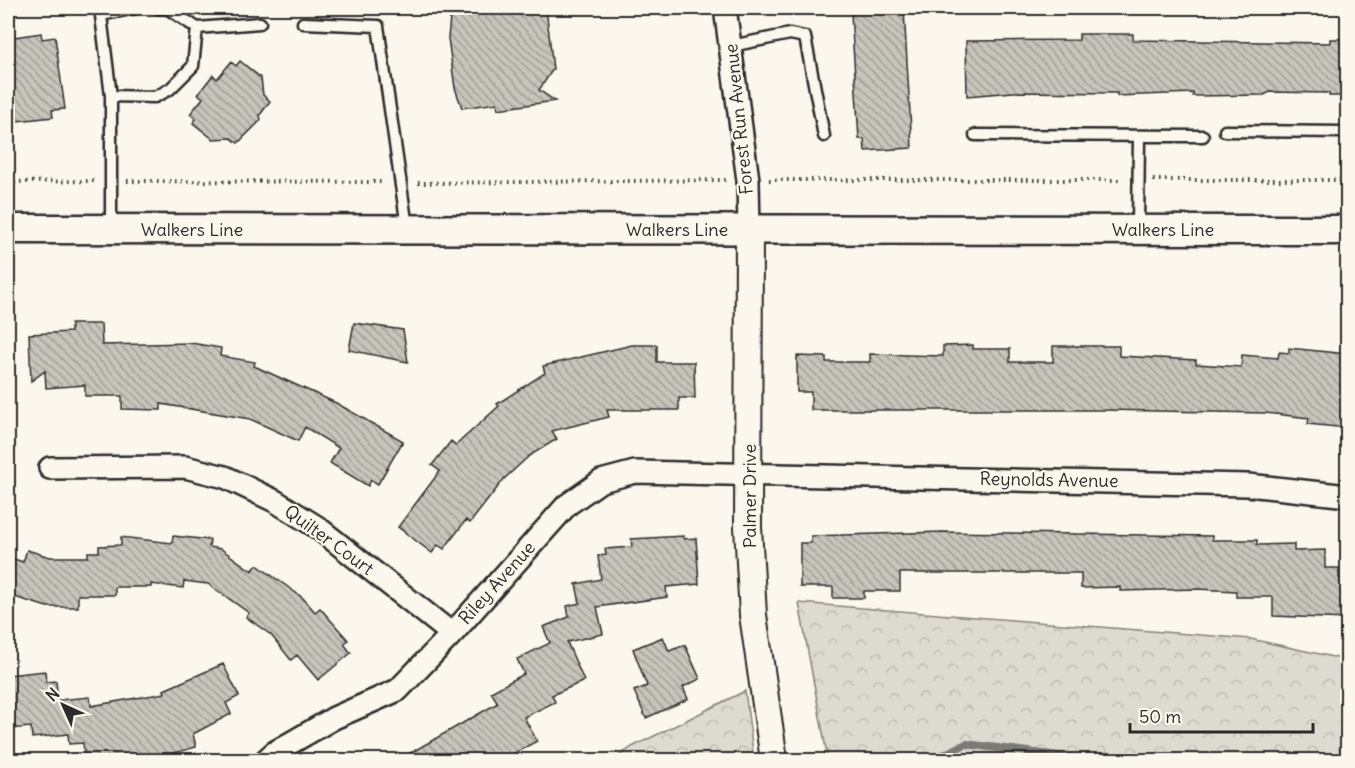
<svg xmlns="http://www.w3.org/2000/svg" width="1355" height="768" font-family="Delius,sans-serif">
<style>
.forest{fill:url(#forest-crowns);stroke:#84827e;stroke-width:1.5}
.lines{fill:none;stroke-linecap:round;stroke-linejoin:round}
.stream{stroke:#7b7a75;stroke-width:8}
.building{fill:url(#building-back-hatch);stroke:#2b2b2b;stroke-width:1.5}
.service-casing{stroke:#2b2b2b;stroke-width:15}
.minor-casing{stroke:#2b2b2b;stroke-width:26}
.tertiary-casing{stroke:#2b2b2b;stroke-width:30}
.secondary-casing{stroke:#2b2b2b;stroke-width:33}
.path{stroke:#2b2b2b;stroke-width:4;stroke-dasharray:1.5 4.5;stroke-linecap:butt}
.service{stroke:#fbf7ec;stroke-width:10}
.minor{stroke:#fbf7ec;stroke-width:21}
.tertiary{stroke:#fbf7ec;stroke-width:26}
.secondary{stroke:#fbf7ec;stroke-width:28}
.labels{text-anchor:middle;stroke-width:4.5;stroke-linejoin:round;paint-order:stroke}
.street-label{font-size:18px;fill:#2b2b2b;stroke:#fbf7ec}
</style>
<defs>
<pattern id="forest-crowns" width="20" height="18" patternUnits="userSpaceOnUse" patternTransform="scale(1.5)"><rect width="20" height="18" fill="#dddad0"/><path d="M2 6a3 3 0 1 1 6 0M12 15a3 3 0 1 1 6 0" fill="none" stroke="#bebbb3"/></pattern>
<pattern id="building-back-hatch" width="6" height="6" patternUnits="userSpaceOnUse" patternTransform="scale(1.5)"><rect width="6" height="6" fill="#c7c4bc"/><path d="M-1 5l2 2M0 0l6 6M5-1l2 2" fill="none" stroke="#a29f99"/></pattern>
</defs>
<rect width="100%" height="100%" fill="#fbf7ec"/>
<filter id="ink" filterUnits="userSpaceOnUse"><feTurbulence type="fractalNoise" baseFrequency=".0167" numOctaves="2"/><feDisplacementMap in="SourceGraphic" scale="12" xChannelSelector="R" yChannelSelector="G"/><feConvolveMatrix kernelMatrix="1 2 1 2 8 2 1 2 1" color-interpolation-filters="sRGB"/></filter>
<g filter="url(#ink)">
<!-- forest -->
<path class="forest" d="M799,603L1251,639L1347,660V760H828Z
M745,691L754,760H613L632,747Z"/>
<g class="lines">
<!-- stream -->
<path class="stream" d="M932,760L966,744L1090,760"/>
</g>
<!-- building -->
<path class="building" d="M451,8H546L553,69L539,90L555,101L498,109L497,103L462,108L455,88L448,38Z
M904,10L912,148L865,151L864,139H859L851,13Z
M41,33L42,39L55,37L65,109L52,110L53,117L8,122V38Z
M1079,34H1133V40L1330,43V39H1347V96H1329V93L1270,92L1264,95L1193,96V93L1117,96V93L1013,92L967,96L966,41L1079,40Z
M240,61L261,78L263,95L270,101L260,115L261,120L238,143L231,138L213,139L193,123L196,119L190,114L203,98L198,94L213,75L217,79L231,62L236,66Z
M354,323L403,330L408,362L349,350Z
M71,324H101L102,345L191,343L221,348L220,356L255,362L254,366L336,403L403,441L378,484L371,480L368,486L330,463L339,448L305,427L298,441L250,419L161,404V410L122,409V396H85V385L46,388L45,371L31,381L29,334L71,332Z
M632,345H657V362H694L695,398H679V410H607L609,417L552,431L557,439L529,456L504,479L470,523L466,520L444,549L438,545L432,553L398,527L440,471L432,465L451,441L456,445L499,406L497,404L545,373L543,366Z
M973,345V349H1010V362H1053V346H1119V356L1196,360V364L1241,367L1242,355L1278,358L1279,352L1289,353V348L1347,354V428L1308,424L1309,418L1266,413L1103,410H811V392H797V356L826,357V362H870V354L943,356V346Z
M942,532L1212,536V540H1257V545L1294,544V551L1325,550V568H1339V578H1347V619L1273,616V597H1236V591L1197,589L1120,591V587L1081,588V573H900V591H864V598H833V587H800V543H811V536Z
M173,536L210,540L209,547L221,549L252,571L257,565L303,598L315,612L320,608L348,640L344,644L351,653L318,680L297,655L291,660L271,635L246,617L249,613L208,584L184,581L183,588L151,584V587H115V595H78V607H47L8,595V571L11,558L23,562L27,550L50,557H88V552H99V546L121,545V537L172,543Z
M684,536V539L696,538L699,584L666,587L667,597L597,607L603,634L567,642L584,681L552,695L555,702L524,717L537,741L501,760H398L498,703L491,692L524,674L517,659L550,643L543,627L569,617L567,606L580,603L576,584L601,579L598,556L606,555L605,549L632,547L631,539Z
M663,637L669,651L685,645L700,679L683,687L688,699L646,718L634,691L647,686L633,649Z
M223,664L239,696L226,703L231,714L193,734L196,747L174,753L175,760H110L109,758L85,760L83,743L69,744L68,734L32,738L31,727L9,729L8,675L45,671L46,682L56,681L58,700L90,697L91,706L165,693L164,690Z"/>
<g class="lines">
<!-- service casing -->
<g class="service-casing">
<path id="service" d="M100,8L111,96V227
M158,8H167L197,28L260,23
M101,15L136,8
M303,23L378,26L407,227
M731,46L790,34L805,37L824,136
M111,96L155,97L170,89L193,66L197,28
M1225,131L1348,132
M975,135L1203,136
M1138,228L1139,136"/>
</g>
<!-- minor casing -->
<g class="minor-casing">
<path id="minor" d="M725,8L748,180L749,231
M50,468L185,467L225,477L275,501L317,527L452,634
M266,760L275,752L334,718L398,690L452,634L567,505L601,481L635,472L1248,485L1348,496"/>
</g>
<!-- tertiary casing -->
<g class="tertiary-casing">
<path id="tertiary" d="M749,231L748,527L753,615L774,760"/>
</g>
<!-- secondary casing -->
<g class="secondary-casing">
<path id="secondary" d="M8,229L1348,230"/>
</g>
<!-- path -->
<path class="path" d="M769,180H1122
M1153,180H1348
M127,181L384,182
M8,182L96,181
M418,183L726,180"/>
<!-- service -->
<use href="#service" class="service"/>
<!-- minor -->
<use href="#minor" class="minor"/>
<!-- tertiary -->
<use href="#tertiary" class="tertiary"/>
<!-- secondary -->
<use href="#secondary" class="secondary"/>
</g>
</g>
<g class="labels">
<!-- street labels -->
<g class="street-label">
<text transform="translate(739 119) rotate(-96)" y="6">Forest Run Avenue</text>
<text x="192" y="236">Walkers Line</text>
<text x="677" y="236">Walkers Line</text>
<text x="1163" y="236">Walkers Line</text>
<text transform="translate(1049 480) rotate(1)" y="6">Reynolds Avenue</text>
<text transform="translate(750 496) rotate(-90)" y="6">Palmer Drive</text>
<text transform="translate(329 540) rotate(36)" y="6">Quilter Court</text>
<text transform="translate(497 583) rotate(-48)" y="6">Riley Avenue</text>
</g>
</g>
<!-- margin -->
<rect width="1355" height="768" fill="none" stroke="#fbf7ec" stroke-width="30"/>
<rect x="15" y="15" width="1325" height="738" fill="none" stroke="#2b2b2b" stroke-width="2" filter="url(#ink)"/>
<!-- north arrow -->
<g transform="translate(63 705) rotate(315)" stroke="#fbf7ec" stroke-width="4.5" paint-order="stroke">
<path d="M0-4.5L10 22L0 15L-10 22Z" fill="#2b2b2b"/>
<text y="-9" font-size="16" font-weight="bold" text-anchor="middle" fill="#2b2b2b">N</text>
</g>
<!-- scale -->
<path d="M1130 723v9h183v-9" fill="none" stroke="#2b2b2b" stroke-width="3"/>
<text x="1139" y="723" font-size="18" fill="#2b2b2b" stroke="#fbf7ec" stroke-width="4.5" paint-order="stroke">50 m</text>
</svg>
